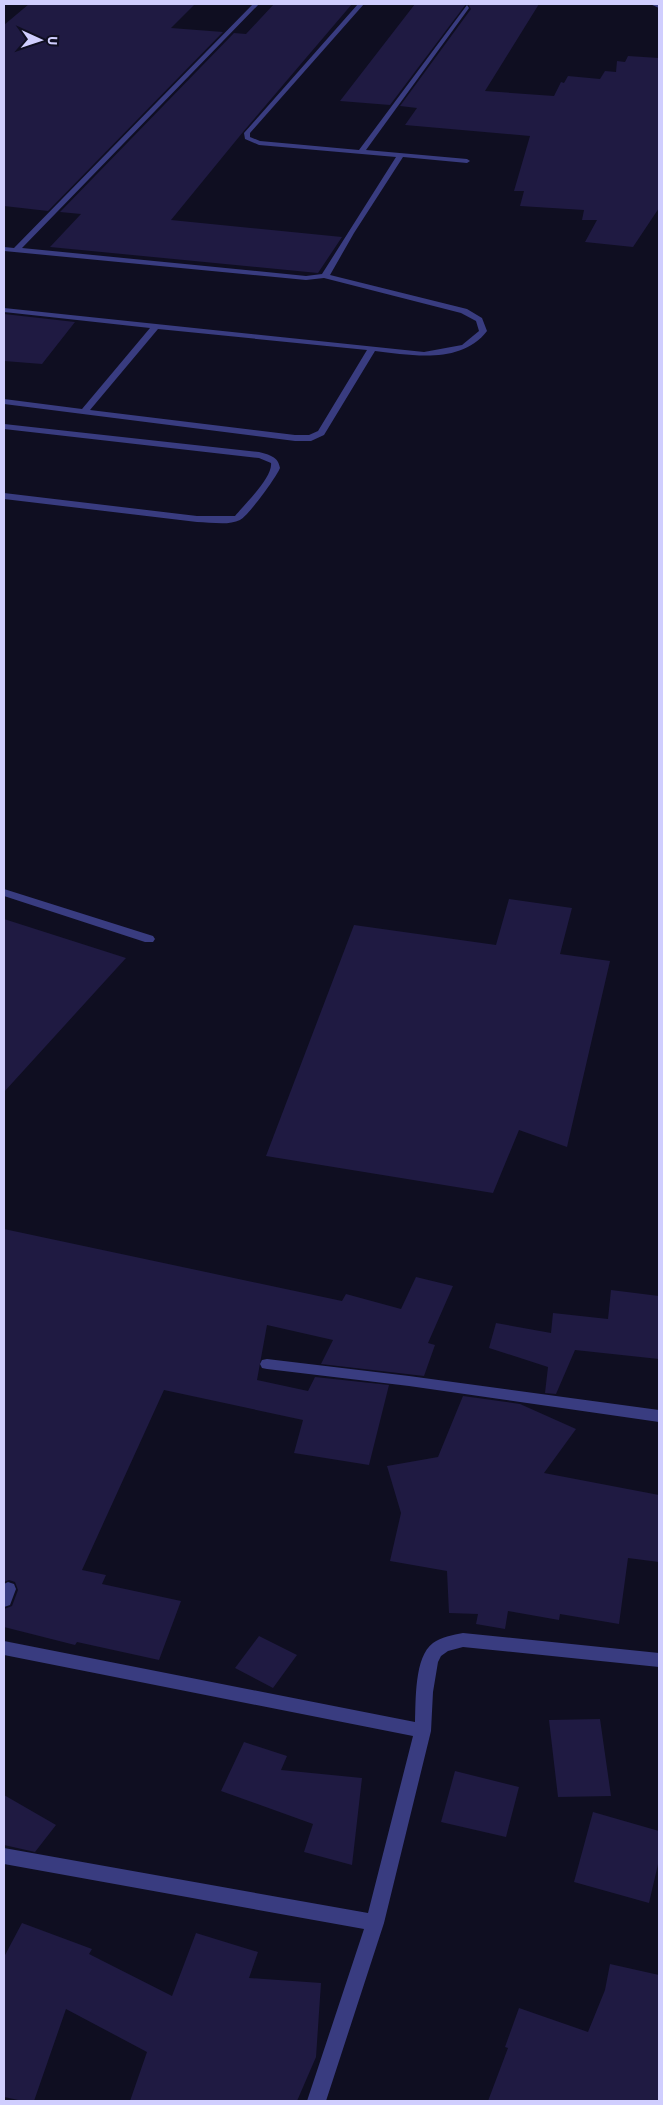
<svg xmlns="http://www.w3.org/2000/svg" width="663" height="2105" font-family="'Source Sans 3',sans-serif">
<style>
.building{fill:#1f1a42}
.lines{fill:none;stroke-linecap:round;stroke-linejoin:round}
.minor{fill:#393c80;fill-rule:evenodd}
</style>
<rect width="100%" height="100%" fill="#0f0e21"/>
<!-- building -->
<path class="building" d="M29,4H195L171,28L223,32L48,211L4,206V25Z
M274,4H352L243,132L171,220L342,237L318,273L50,247L81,214L60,212L234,33L246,34Z
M415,4H466L390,105L340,101Z
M468,4H539L485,91L554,96L561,82L564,83L568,76L600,79L605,71L616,72L617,61L625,62L628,56L659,58V208L633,247L585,242L597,220H582L584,210L520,206L524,191H514L530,136L405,125L417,108L400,106L471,9Z
M4,314L75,322L42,364L4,361Z
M509,899L572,908L560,954L610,961L567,1147L519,1130L493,1193L266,1156L354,925L496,945Z
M4,919L126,958L4,1092Z
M4,1229L342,1301L346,1294L401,1309L416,1277L453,1286L428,1343L435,1345L424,1376L321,1364L333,1340L267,1325L257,1380L308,1391L315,1377L389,1385L369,1465L294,1453L303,1420L164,1390L82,1570L106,1575L102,1584L181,1601L159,1660L77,1642L75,1645L4,1627V1609L12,1606L18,1590L15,1582L9,1580L4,1582Z
M611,1290L659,1296V1359L575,1350L556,1394L545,1393L548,1367L489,1348L496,1323L551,1333L553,1313L608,1319Z
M463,1396L520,1404L576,1429L544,1473L659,1495V1562L628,1558L619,1624L560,1614L559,1620L508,1611L505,1629L476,1624L478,1614L449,1613L447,1571L390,1561L401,1513L387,1466L438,1457Z
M259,1636L297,1655L273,1688L235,1668Z
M600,1719L611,1796L558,1797L549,1720Z
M244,1742L287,1756L281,1770L362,1778L352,1865L304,1852L313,1824L221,1791Z
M455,1771L519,1787L506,1837L441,1822Z
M4,1795L56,1825L35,1852L4,1845Z
M593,1812L659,1831V1860L649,1903L574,1882Z
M22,1923L92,1949L89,1954L172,1996L196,1933L258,1952L249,1978L321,1983L316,2057L297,2101H130L147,2052L66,2009L34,2101H23L4,2097V1957Z
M610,1964L659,1975V2101H488L508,2048L505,2047L519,2008L588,2032L605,1990Z"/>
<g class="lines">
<!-- minor -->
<path class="minor" d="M253,4H259L22,248L306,276L322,274L396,157L259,145L245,139L244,133L358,4H364L250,133V137L260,141L359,150L467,5L469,8L366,150L467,159L470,161L467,163L403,157L354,233L330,275L467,309L482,318L487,331C461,365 411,355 375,351L324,435L311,441H295L4,404V399L82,409L150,328L4,312V308L424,352L462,345L479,331L476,321L461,313L324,278L306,280L4,251V247L14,248ZM158,329L367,350L318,431L309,435H295L90,410Z
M650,4H659V8Z
M4,424L259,452C269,455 278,456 280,468C276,478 248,516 240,520C228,526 210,522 197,522L4,499V493L197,516H235C244,505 273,477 271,463L259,458L4,429Z
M4,889L153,936L155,939L153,942H145L4,896Z
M267,1359L409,1376L659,1410V1422L409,1386L267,1369L262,1368L260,1364L262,1360Z
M8,1582L14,1584L16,1589L10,1605L4,1607V1584Z
M463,1633L659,1653V1667L463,1647L448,1651L441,1656L438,1662L433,1692L431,1731L384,1923L326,2101H307L364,1929L4,1864V1848L368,1913L413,1736L4,1655V1641L415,1722C416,1701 414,1657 433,1643C441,1637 453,1635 463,1633Z"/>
</g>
<!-- border -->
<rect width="663" height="2105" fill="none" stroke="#d0cefe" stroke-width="10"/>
<!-- north arrow -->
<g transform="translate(40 40) rotate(93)" stroke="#0f0e21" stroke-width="4" paint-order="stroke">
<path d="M0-4L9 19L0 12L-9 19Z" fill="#d0cefe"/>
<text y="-8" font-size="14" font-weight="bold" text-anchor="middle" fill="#d0cefe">U</text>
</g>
</svg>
